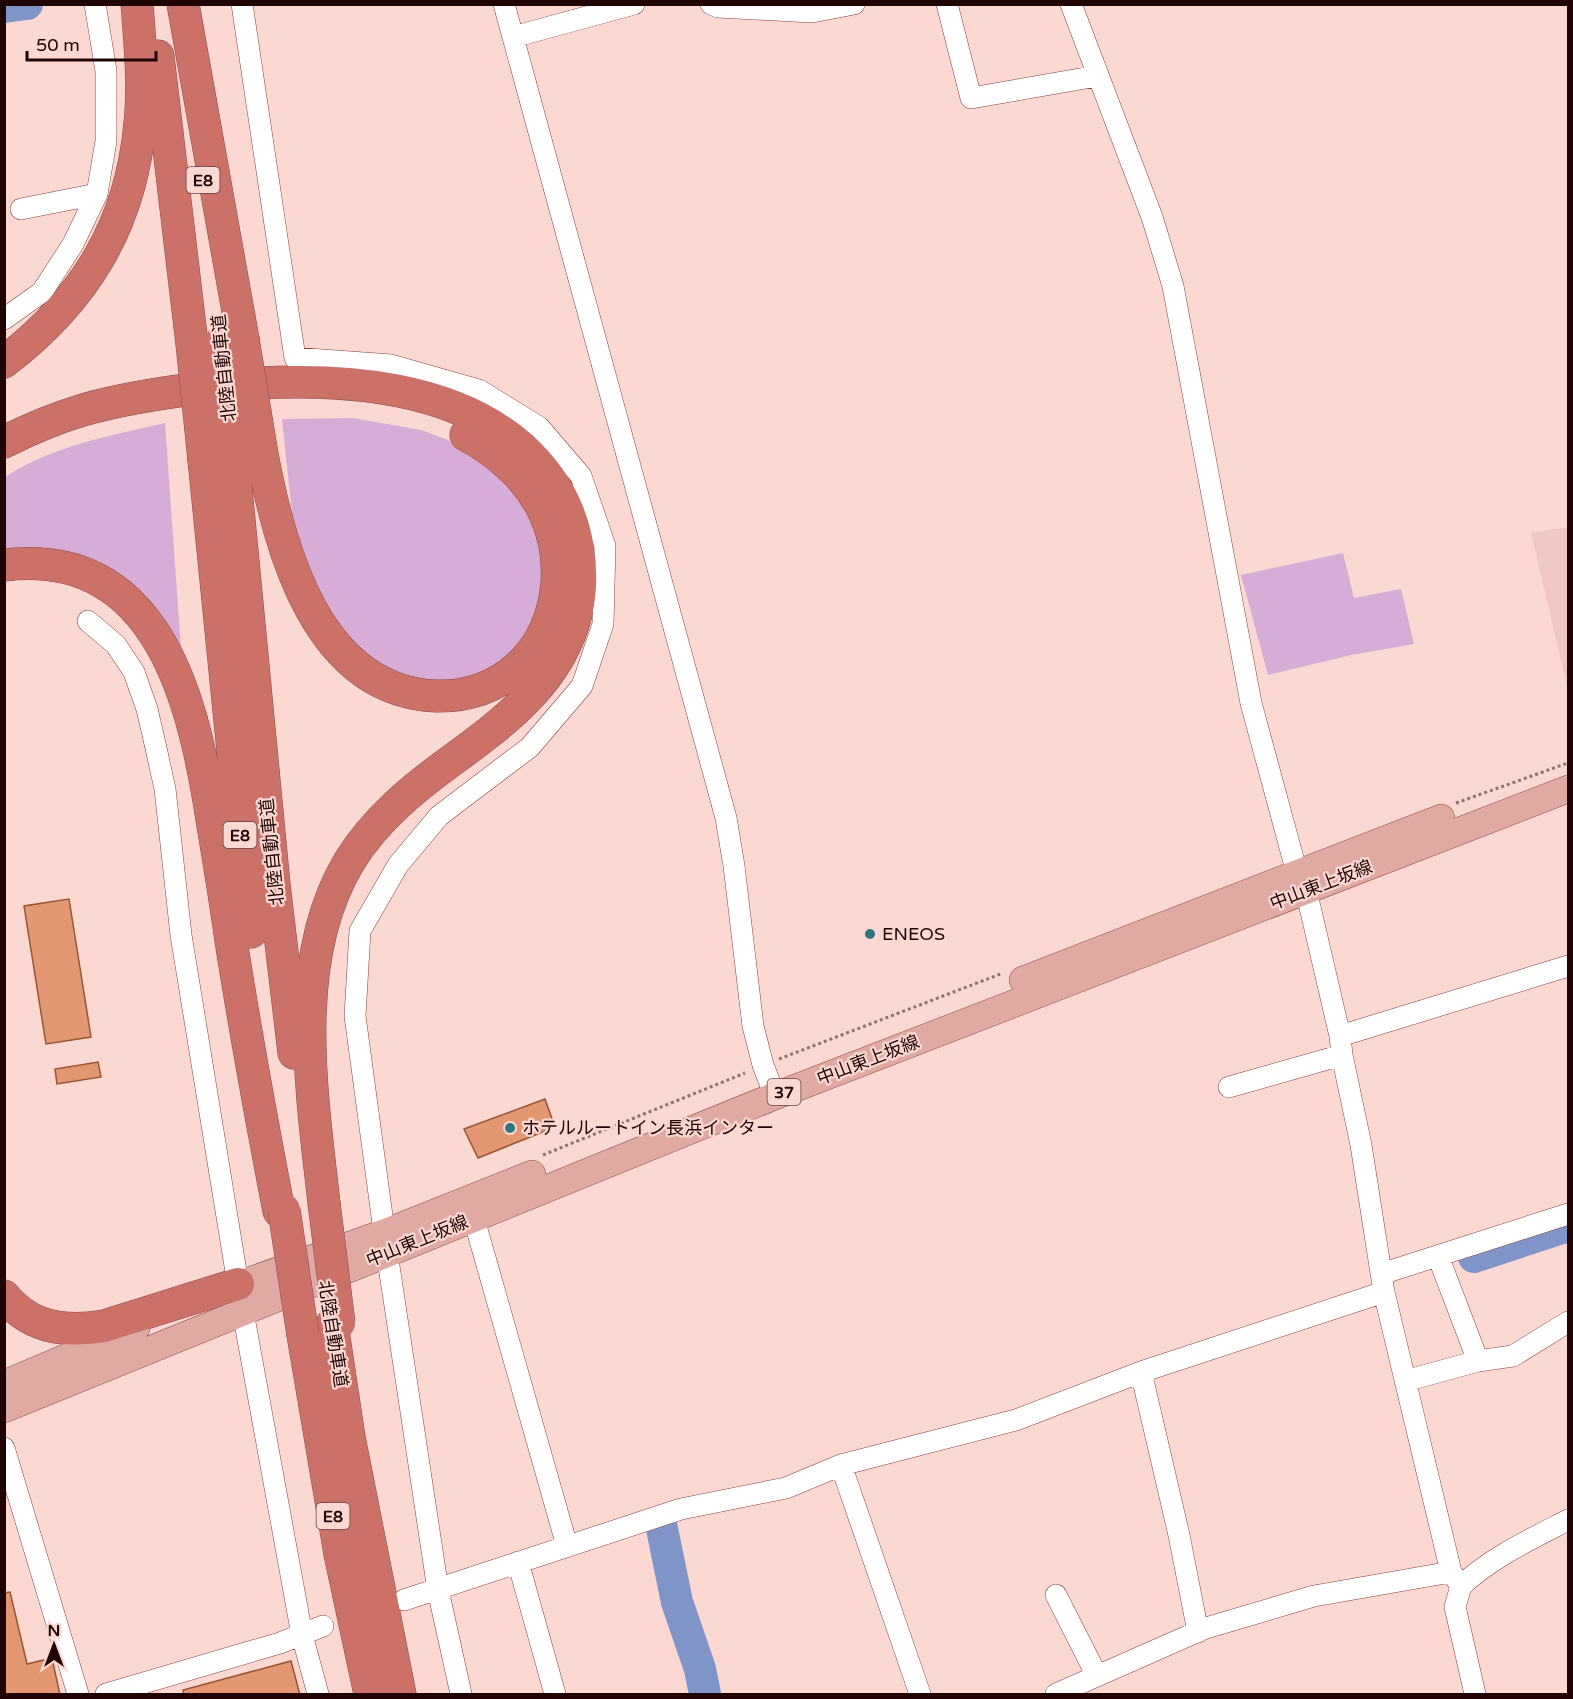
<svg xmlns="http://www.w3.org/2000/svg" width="1573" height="1699" font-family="'Varela Round','Noto Sans JP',sans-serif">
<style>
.built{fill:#efc8c3}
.green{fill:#d7acd6}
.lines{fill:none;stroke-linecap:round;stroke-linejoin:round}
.river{stroke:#7f94c8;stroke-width:32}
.building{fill:#e39873;stroke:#995531;stroke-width:1.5}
.minor-casing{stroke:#8a3f38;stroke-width:22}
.major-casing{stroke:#8f4b45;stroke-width:28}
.highway-casing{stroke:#8f4b45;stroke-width:33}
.path{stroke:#90706d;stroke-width:3;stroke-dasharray:3 3;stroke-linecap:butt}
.minor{stroke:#fff;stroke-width:21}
.major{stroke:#e0aaa4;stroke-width:27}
.highway{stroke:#cb7168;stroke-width:32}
.highway-bridge-casing{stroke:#8f4b45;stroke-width:33;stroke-linecap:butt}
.highway-bridge{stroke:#cb7168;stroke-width:32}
.poi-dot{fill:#2e7680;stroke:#fcd8d3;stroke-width:2}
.labels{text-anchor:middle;stroke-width:4.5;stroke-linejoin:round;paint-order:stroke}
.shield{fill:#fcd8d3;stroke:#624441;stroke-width:1.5}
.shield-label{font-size:16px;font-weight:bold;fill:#200403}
.street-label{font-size:18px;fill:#200403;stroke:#fcd8d3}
.poi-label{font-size:18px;fill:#200403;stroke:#fcd8d3;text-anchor:start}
</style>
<rect width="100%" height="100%" fill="#fcd8d3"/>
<!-- built -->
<path class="built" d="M1568,527V690L1531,533Z"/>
<!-- green -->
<path class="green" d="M353,418L421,430L448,440L497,470L536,520L545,558L541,608L527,641L502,662L469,681H425L394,671L368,656L344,636L300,554L292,514L282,419Z
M165,423L181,649L142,596L114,572L77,555L42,547L5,550V477C53,446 109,436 165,423Z
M1343,553L1354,598L1401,589L1414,644L1351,655L1268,675L1241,575Z"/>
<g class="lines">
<!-- river -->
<path class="river" d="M4,7L27,4
M1474,1257L1568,1226
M661,1524L677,1602L700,1669L705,1694"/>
</g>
<!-- building -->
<path class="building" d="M69,899L91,1037L46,1044L24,906Z
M98,1062L101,1077L57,1084L55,1069Z
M545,1099L555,1127L478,1158L464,1129Z
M10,1592L27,1664L52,1658L60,1695H4V1593Z
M291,1661L300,1695H184L183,1690Z"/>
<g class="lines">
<!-- minor casing -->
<g class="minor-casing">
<path id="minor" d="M242,4L295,358L391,365L479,390L539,427L581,476L605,546L603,624L582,686L530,747L439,816L398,865L360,931L355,1016L387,1253L438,1590L461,1694
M504,4L726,818L734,866L753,1026L763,1065L775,1096
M711,4L718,7L812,12L854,4
M947,4L971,98L1097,76
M1071,4L1152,217L1173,286L1251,703L1294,862L1309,903L1340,1036L1342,1055L1361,1145L1384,1292L1451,1572
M513,37L634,4
M21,209L97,194
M4,319L42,292L73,244L97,194L106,141V71L95,4
M88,621L116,645L134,672L147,709L156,748L165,789L181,935L238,1284
M1340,1036L1568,966
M1229,1087L1342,1055
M470,1205L567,1546
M1438,1256L1478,1361
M1381,1274L1568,1214
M243,1312L302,1635L318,1694
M1141,1372L1179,1535L1198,1632
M1405,1381L1478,1361L1513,1356L1568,1322
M4,1448L78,1694
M841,1465L920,1694
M518,1562L555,1694
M1461,1586C1492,1557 1531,1539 1568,1520
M1461,1586L1455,1607L1475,1694
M404,1600L681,1509L786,1488L841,1465L1016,1420L1141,1372L1384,1292
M1097,1676L1206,1628L1314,1596L1451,1572L1461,1586
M106,1694L280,1643L323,1626
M1056,1694L1097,1676L1056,1595"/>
</g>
<!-- major casing -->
<g class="major-casing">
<path id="major" d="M1023,980L1441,818
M218,1292L384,1233L532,1174
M4,1384L136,1328
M4,1409L775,1096L1568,789"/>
</g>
<!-- highway casing -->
<g class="highway-casing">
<path id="highway" d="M183,4L243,339
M158,56L192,344
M4,362C85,300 131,225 140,123C144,84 140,44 137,4
M4,442C30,429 56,418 83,410C124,398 167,392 209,387C324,375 483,376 554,485C578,522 586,571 576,614C560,680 507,720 455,758C415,787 375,819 349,862C290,960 312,1095 324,1203
M262,454C280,548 316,691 436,696C467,697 497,687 519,666C560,628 567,563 545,514C530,480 498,452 466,435
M233,457L274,884L294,1053
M204,460L251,932
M4,565C161,546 195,707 213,826C220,866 226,906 232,947C246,1035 262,1123 279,1211
M4,1296C31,1329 65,1332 104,1326L238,1284
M332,1324L349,1437L400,1694
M303,1335L340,1554L370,1694"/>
</g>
<!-- path -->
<path class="path" d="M1456,803L1568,763
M779,1059L1003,973
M543,1155L745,1073"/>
<!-- minor -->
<use href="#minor" class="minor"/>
<!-- major -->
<use href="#major" class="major"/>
<!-- highway -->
<use href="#highway" class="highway"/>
<!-- highway-bridge casing -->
<g class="highway-bridge-casing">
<path id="highway-bridge" d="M243,339L262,454
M221,341L233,457
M192,344L204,460
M324,1203L339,1323
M284,1210L303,1335"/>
</g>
<!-- highway-bridge -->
<use href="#highway-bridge" class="highway-bridge"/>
</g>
<!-- markers -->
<g class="poi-dot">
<circle cx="870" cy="934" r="6"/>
<circle cx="510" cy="1128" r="6"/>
</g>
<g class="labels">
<!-- shield labels -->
<g class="shield">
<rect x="186.5" y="167" width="33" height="26" rx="4.5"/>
<rect x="223.5" y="822" width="33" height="26" rx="4.5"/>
<rect x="767.5" y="1079" width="33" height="26" rx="4.5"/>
<rect x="316.5" y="1503" width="33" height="26" rx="4.5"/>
</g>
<g class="shield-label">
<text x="203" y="186">E8</text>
<text x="240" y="841">E8</text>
<text x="784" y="1098">37</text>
<text x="333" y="1522">E8</text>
</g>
<!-- street labels -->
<g class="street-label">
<text transform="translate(224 368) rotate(-96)" y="6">北陸自動車道</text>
<text transform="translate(272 852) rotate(-96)" y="6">北陸自動車道</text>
<text transform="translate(1321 885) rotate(-21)" y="6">中山東上坂線</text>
<text transform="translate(868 1060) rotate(-21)" y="6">中山東上坂線</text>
<text transform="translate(417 1241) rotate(-22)" y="6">中山東上坂線</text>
<text transform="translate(333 1334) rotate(81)" y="6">北陸自動車道</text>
</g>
<!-- poi labels -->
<g class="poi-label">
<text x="882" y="940">ENEOS</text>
<text x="522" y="1134">ホテルルートイン長浜インター</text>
</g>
</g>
<!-- border -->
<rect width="1573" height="1699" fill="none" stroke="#200403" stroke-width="12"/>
<!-- north arrow -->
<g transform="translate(54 1645)" stroke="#fcd8d3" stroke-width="4.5" paint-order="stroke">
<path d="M0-4.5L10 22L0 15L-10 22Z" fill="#200403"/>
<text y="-9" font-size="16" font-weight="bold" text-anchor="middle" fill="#200403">N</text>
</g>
<!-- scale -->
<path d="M27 51v9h129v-9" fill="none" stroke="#200403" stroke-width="3"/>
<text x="36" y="51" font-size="18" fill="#200403" stroke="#fcd8d3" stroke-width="4.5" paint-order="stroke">50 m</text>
</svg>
